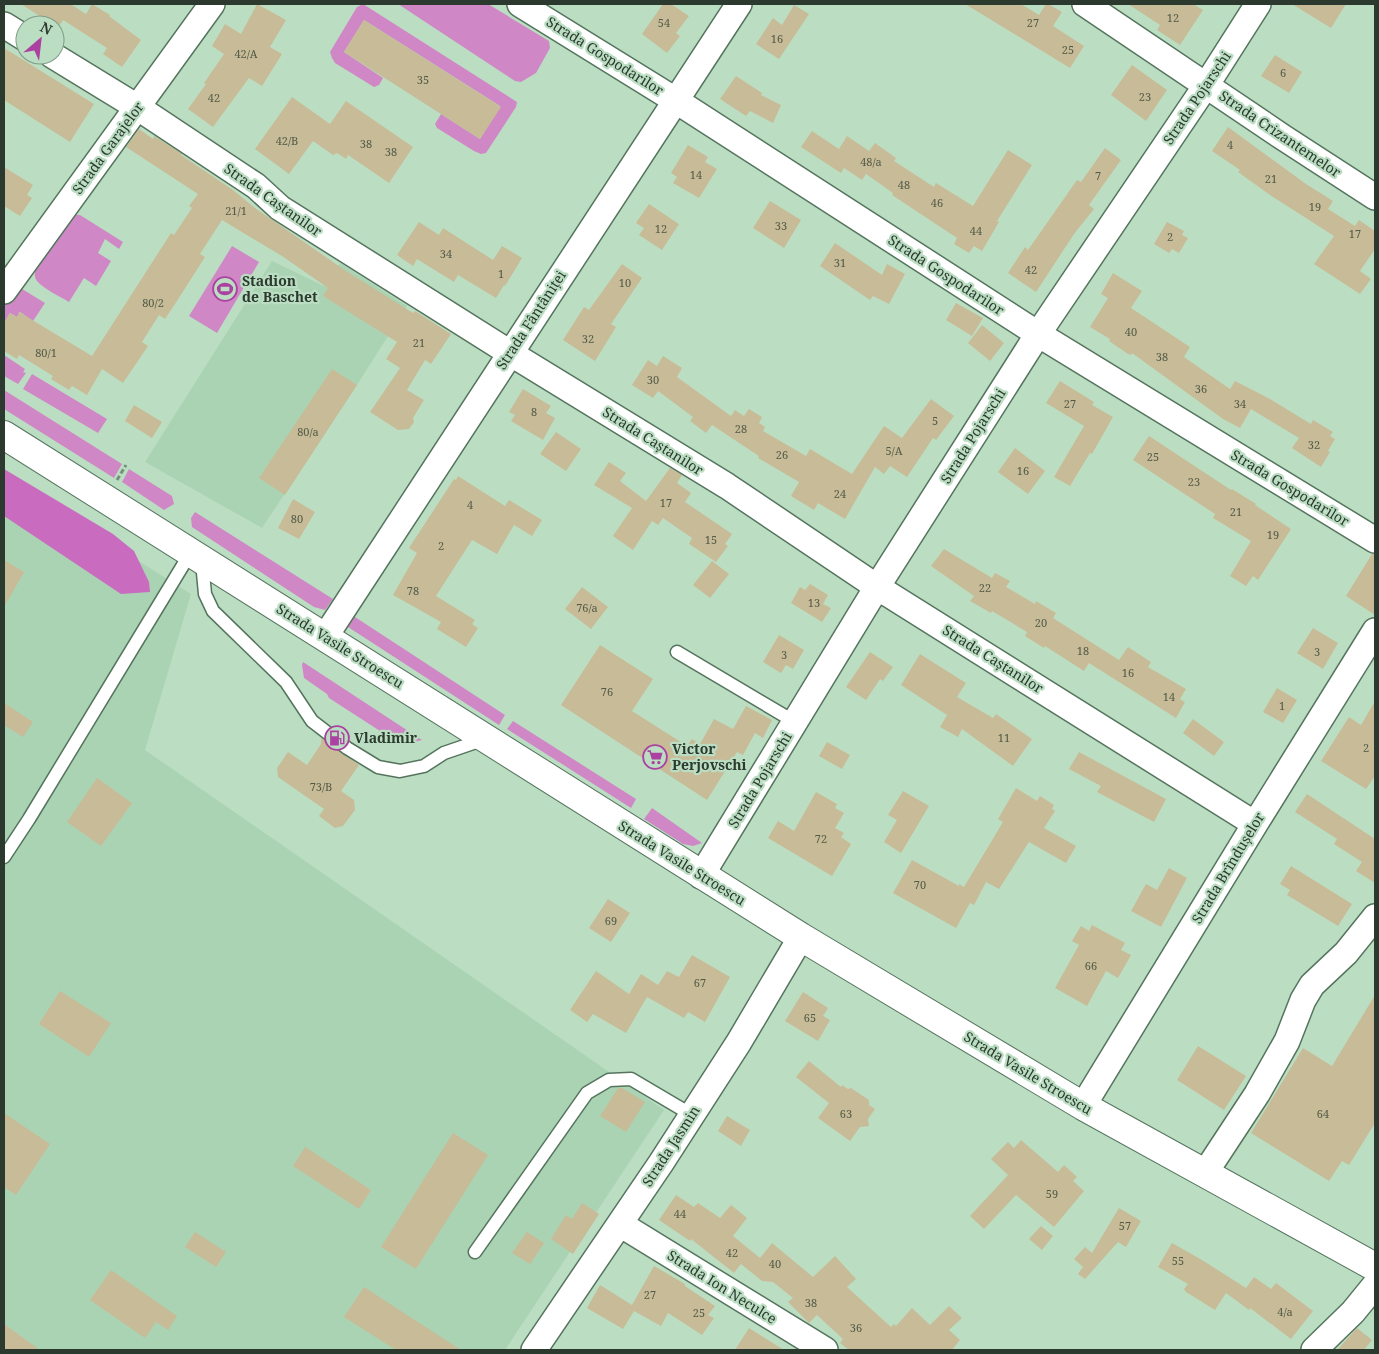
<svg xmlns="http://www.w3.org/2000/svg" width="1379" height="1354" font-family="'Noto Serif',serif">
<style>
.built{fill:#aad3b3}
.green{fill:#cf88c5}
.forest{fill:#c96cbf}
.building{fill:#c8bb97}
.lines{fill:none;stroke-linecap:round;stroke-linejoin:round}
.service-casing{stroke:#55745d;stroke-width:15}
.minor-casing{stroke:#55745d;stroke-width:28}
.secondary-casing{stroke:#55745d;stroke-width:30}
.path{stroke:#77907d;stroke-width:3;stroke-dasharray:5 2.5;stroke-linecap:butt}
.service{stroke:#fff;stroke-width:12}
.minor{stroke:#fff;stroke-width:25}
.secondary{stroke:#fff;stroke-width:28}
.labels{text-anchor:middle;stroke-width:4.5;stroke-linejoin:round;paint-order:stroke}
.number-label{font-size:11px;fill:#525a48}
.street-label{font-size:14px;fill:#2b392e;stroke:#bbdec3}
.poi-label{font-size:14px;font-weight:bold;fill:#2b392e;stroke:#bbdec3;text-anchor:start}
</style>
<rect width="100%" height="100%" fill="#bbdec3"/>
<!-- built -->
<path class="built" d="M272,261L324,286L340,263L407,306L357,385L262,528L145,462Z
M4,476L191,594L145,750L664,1110L505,1350H4Z"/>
<!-- green -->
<path class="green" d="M363,4L517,102L516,107L486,153L481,154L474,151L437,128L435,124L441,114L480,139L500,106L364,20L344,52L383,78L379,85L374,87L335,63L332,58L330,52L357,7Z
M398,4H488L549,41L550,48L536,73L521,82L515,81Z
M70,214L80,215L123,242L119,249L105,239L98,253L111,261L96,286L84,278L69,302C61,297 37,286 35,277C34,273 36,268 37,264Z
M232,246L259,262L217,333L189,316Z
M14,284L45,303L33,321L20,312L17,317L10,313L4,323V300Z
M4,355L25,369L23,372L26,373L18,384L4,376Z
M32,374L107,419L98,433L23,389Z
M4,390L122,464L114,478L4,409Z
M129,469L172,496L174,504L164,510L122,482Z
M195,512L333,599L325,610L314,607L192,527L191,518Z
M349,616L355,617L505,715L499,725L348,627L346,622Z
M303,662L422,740L410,743L387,730L380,731L329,698L327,694L304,678L302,665Z
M513,721L636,799L631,808L507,729Z
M652,808L702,843L693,846L683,844L644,819Z"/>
<!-- forest -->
<path class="forest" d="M4,469L113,534L134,551L149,582L150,592L121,594L4,516Z"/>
<!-- building -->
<path class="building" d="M21,4H73L72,5L86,14L92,4L110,15L109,16L141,40L122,67L103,54L107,48L63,20L60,25L54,21L52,24Z
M257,4L286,20L270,47L282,54L262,86L249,78L213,127L188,109L206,84L204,83L224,54L212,46L225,24L241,34Z
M663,4H671L689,16L676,33L680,36L667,53L642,34Z
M965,4H1021L1039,15L1046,4H1048L1062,12L1053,26L1084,46L1070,68Z
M1128,4H1193L1203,10L1180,45L1157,30L1160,25Z
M1292,4H1346L1331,28Z
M794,5L809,14L779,59L756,44L773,18L782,25Z
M364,20L501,107L480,139L344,52Z
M4,48L94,104L70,142L4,100Z
M1275,55L1302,72L1289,93L1261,76Z
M1132,65L1167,90L1146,121L1111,95Z
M736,76L762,93L761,95L781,105L773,123L750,111L746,116L720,99Z
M292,97L330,124L346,101L413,147L389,183L348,155L346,159L337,153L333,155L313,141L289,174L255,149Z
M1228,127L1306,184L1333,201L1328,209L1355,226L1359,220L1375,231V249L1360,271L1371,279L1360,294L1314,264L1334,236L1270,195L1238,172L1240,170L1212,151Z
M139,129L153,139L154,136L182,154L181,155L233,190L255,208L346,271L413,313L415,311L451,334L431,364L425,360L407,390L424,400L413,418L414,422L409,429L398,430L370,412L400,368L386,359L397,342L323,296L328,288L282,256L222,220L200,254L205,257L177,301L165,319L159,315L142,342L148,346L123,383L102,369L87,395L72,386L69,390L51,379L53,376L19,355L17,359L4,351V323L10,313L17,317L19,312L92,356L171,233L174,235L192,208L189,206L198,194L126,147Z
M812,131L839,149L847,136L869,151L875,143L896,158L894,161L934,187L936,183L973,206L1008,150L1032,165L997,221L999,222L982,251L974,246L969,253L954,244L957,238L892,195L893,193L866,174L862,180L844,168L841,173L801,147Z
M688,145L708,157L705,162L717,169L699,198L673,183L677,177L671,173Z
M1105,148L1121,160L1089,205L1094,209L1074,234L1036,292L1008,273L1025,247L1028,250L1077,180L1081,182Z
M4,167L33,185L27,195L32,198L20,216L4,206Z
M770,201L801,220L784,248L753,228Z
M649,204L679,224L662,250L639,235L644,228L636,223Z
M419,222L439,235L443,228L493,260L502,246L522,258L505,286L504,285L496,298L458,275L454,282L417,259L413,266L397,255Z
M1167,222L1184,231L1182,235L1188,238L1179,253L1172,249L1169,253L1154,244Z
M835,243L882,275L887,264L905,274L889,304L873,296L870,300L820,266Z
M622,264L642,278L611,324L616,327L595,361L563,340L584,307L589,310Z
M1113,273L1142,291L1131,308L1190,347L1184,357L1230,389L1235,381L1270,399L1311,424L1313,420L1333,432L1330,436L1335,439L1328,451L1330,452L1321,467L1292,448L1299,438L1251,409L1240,428L1223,419L1132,353L1131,355L1128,354L1109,341L1110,339L1090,327L1108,298L1101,294Z
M956,303L983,318L972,336L946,320Z
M982,325L1004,343L990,361L968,343Z
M663,356L682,368L677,377L731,416L735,410L744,416L749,409L762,417L759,423L765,427L763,431L806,456L810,449L852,474L884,426L902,438L931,399L954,416L936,440L933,438L907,477L890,466L884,474L875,467L845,519L818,503L814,510L791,496L799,482L758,458L759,456L712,425L706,433L690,421L693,417L658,391L653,398L632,385L648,360L657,366Z
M332,369L357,385L285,495L259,478Z
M1060,381L1094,402L1092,405L1113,417L1092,454L1090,453L1070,486L1054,477L1084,426L1046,403Z
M523,389L551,406L546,413L555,418L543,440L511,421L515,415L509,412Z
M134,405L162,422L152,438L125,421Z
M556,432L581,449L566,471L540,454Z
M1149,436L1231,490L1232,489L1256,504L1255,505L1291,529L1258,580L1253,576L1246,586L1230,576L1251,541L1213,518L1215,514L1133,460Z
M1015,448L1045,471L1028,494L998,472Z
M609,462L626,473L620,481L646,501L670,468L682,475L677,483L691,493L685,502L732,534L725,544L728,546L716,562L689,544L692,538L663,518L658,525L652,521L633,550L613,536L632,508L594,485Z
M458,476L505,506L509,500L542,520L532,536L514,525L497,554L472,540L436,596L475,620L472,624L478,628L466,647L437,629L441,622L393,595L417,553L409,548L454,479L456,480Z
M293,499L315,512L299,539L278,528Z
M944,549L992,578L995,573L1010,581L1006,587L1035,604L1036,601L1056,613L1053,618L1119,660L1128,647L1151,662L1148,667L1186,689L1180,699L1185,702L1176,718L1089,663L1084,671L1045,646L1044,648L1025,636L1027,632L992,611L991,613L970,601L974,596L931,566Z
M1372,554H1375V615L1346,596Z
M4,560L24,572L4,607Z
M712,561L729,574L710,598L693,585Z
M810,584L828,595L823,604L831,608L822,622L791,603L800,587L805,590Z
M582,587L608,607L591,629L565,609Z
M1313,628L1338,643L1323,669L1297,653Z
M779,635L804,650L793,669L786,665L781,673L763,662Z
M600,645L653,679L632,711L687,746L692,739L700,744L714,719L733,729L746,706L772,720L763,738L755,733L743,755L737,752L707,800L561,705Z
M870,652L893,667L883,681L880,679L866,700L846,687Z
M920,654L966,683L957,697L993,718L996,714L1032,739L1013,766L962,729L958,737L940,727L947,715L901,685Z
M1277,688L1297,700L1283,723L1263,712Z
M1375,701V776L1366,789L1321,761L1349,717L1361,725Z
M4,703L33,722L23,737L4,725Z
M1193,719L1224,742L1214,756L1183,733Z
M321,738L359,765L341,791L354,800L355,810L343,826L335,828L319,816L324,809L278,777L277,768L288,752L307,765L321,744Z
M827,742L850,755L842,769L819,756Z
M1079,752L1166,799L1154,822L1097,792L1101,786L1069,769Z
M97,778L132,803L101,846L67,822Z
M1016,788L1037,801L1040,796L1054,805L1052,809L1055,811L1044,828L1076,846L1066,863L1029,842L999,889L986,882L974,905L970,903L956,928L893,893L912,860L959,886V884L964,887L1003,822L998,819Z
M903,791L929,806L901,853L884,842L897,820L888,815Z
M816,792L837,804L835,808L844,813L835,828L844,833L841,837L851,844L832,876L768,838L778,821L794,831Z
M1307,794L1375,839V883L1356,871L1362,862L1334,844L1337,839L1295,812Z
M1291,866L1352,904L1338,926L1287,895L1290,890L1280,884Z
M1169,868L1187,878L1161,927L1131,911L1146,884L1157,890Z
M608,899L630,913L611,942L589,928Z
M1092,925L1125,943L1121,950L1131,955L1118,978L1106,971L1087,1006L1055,988L1079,945L1072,941L1081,926L1089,931Z
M692,955L730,977L705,1022L688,1012L684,1018L647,997L626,1033L593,1014L587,1022L570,1010L596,971L629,994L641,974L658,985L667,971L679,977Z
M60,991L111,1023L89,1057L39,1024Z
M803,992L828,1008L823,1016L830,1020L818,1041L785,1021Z
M1375,995V1123L1349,1165L1342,1161L1329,1181L1251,1133L1303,1048L1332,1066Z
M1198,1046L1246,1076L1224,1110L1177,1080Z
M809,1061L841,1087L842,1085L848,1089L851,1088L869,1100V1105L875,1109L868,1119L869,1126L860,1127L850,1141L818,1118L829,1103L796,1077Z
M618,1088H622L645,1102L626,1132L600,1116Z
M4,1113L50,1144L16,1195L4,1187Z
M727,1116L750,1130L741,1146L718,1131Z
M453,1133L488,1155L416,1269L381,1247Z
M1021,1140L1058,1172L1064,1165L1077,1177L1073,1181L1084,1191L1054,1227L1016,1195L984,1229L970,1216L1008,1175L991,1159L1008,1142L1014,1148Z
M305,1147L371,1190L359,1209L293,1166Z
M676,1195L694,1207L698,1203L720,1218L731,1205L747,1218L733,1236L760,1258L772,1243L813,1277L835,1256L856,1279L847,1287L891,1327L894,1324L896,1326L912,1308L930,1325L949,1306L962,1318L949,1330L960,1340L952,1350H849L840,1343L843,1339L817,1315L809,1323L788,1302L793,1298L773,1282L762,1281L741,1264L734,1273L691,1239L690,1241L659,1220Z
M582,1203L599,1214L573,1254L551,1239L566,1215L572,1219Z
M1119,1208L1141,1221L1126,1247L1118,1242L1085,1279L1078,1274L1083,1267L1074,1259L1085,1247L1092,1253Z
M1041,1226L1053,1236L1042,1250L1029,1239Z
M195,1232L226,1252L216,1267L185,1247Z
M527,1232L544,1243L530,1264L512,1253Z
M1172,1243L1202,1260L1246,1288L1254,1277L1271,1289L1276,1283L1313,1311L1291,1339L1250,1308L1249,1310L1226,1293L1215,1310L1186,1292L1184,1289L1188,1284L1158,1267Z
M654,1266L685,1284V1286L715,1306L708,1315L714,1318L702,1335L668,1313L661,1326L634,1311L623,1329L587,1308L600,1285L632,1305Z
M111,1270L177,1316L168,1330L156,1322L145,1338L90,1300Z
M364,1287L461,1350H396L344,1317Z
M4,1324L40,1350H4Z
M749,1328L784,1350H735Z
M1357,1328L1372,1340L1364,1350H1337Z"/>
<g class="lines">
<!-- service casing -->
<g class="service-casing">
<path id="service" d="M202,562L205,594L213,611L286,682L312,721L347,748L378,767L400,771L424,766L444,753L485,739
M677,652L795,722
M4,857L29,819L191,552
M475,1252L587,1093L609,1080L631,1079L692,1115"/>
</g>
<!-- minor casing -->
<g class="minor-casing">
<path id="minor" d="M520,4L675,100L1038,334L1375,540
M1085,4L1284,138L1375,197
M4,25L25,38
M52,55L137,107L256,186L280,208L510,353L727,486L877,587L1255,824
M4,291L212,4
M325,637L739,4
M701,876L877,587L1038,334L1207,84L1258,4
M1083,1106L1255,824L1375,631
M1205,1173L1257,1094L1287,1041L1303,1000L1312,985L1346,953L1375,917
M620,1224L825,1350
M534,1350L661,1163L739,1042L801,937
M1314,1350L1353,1312L1375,1285"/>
</g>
<!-- secondary casing -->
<g class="secondary-casing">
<path id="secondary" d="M4,435L801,937L1083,1106L1375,1267"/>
</g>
<!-- path -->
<path class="path" d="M117,480L126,465"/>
<!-- service -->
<use href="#service" class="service"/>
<!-- minor -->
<use href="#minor" class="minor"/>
<!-- secondary -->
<use href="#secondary" class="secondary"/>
</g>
<!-- icons -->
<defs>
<g id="stadium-ring" transform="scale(1.25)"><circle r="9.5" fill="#bbdec3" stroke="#ab41a1" stroke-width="1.5"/><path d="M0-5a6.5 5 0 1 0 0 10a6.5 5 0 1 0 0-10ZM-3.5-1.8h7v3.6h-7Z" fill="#ab41a1"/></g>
<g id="fuel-ring" transform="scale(1.25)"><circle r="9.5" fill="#bbdec3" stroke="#ab41a1" stroke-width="1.5"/><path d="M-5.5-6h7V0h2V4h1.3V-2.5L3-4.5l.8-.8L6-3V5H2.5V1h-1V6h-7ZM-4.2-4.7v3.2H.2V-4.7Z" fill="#ab41a1"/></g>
<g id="supermarket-ring" transform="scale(1.25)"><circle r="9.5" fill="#bbdec3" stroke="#ab41a1" stroke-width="1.5"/><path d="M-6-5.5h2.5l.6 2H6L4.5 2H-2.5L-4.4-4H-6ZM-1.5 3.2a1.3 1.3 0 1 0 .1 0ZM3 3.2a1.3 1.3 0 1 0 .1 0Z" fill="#ab41a1"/></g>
</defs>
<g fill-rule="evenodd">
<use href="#stadium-ring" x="225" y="289"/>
<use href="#fuel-ring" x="337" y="738"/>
<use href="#supermarket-ring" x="655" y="757"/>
</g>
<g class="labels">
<!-- number labels -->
<g class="number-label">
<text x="1173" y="22">12</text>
<text x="664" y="27">54</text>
<text x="1033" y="27">27</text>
<text x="777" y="43">16</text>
<text x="1068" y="54">25</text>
<text x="246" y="58">42/A</text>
<text x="1283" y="77">6</text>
<text x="423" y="84">35</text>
<text x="1145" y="101">23</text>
<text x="214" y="102">42</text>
<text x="287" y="145">42/B</text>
<text x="366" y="148">38</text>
<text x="1230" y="149">4</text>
<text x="391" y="156">38</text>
<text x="871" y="166">48/a</text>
<text x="696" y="179">14</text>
<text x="1098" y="180">7</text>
<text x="1271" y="183">21</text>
<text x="904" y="189">48</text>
<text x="937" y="207">46</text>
<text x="1315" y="211">19</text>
<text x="236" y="215">21/1</text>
<text x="781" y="230">33</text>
<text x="661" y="233">12</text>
<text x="976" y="235">44</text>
<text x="1355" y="238">17</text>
<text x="1170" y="241">2</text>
<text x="446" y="258">34</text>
<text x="840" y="267">31</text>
<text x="1031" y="274">42</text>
<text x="501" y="278">1</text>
<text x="625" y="287">10</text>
<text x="153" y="307">80/2</text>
<text x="1131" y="336">40</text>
<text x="588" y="343">32</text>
<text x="419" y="347">21</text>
<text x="46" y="357">80/1</text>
<text x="1162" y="361">38</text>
<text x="653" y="384">30</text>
<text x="1201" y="393">36</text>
<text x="1070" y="408">27</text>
<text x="1240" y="408">34</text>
<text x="534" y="416">8</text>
<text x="935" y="425">5</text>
<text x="741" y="433">28</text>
<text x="308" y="436">80/a</text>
<text x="1314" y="449">32</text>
<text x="894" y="455">5/A</text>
<text x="782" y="459">26</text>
<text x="1153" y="461">25</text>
<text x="1023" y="475">16</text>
<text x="1194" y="486">23</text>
<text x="840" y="498">24</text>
<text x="666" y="507">17</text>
<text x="470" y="509">4</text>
<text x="1236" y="516">21</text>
<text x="297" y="523">80</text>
<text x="1273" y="539">19</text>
<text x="711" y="544">15</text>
<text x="441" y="550">2</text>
<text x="985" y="592">22</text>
<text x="413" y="595">78</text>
<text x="814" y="607">13</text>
<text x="587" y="612">76/a</text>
<text x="1041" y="627">20</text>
<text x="1083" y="655">18</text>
<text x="1317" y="656">3</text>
<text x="784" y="659">3</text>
<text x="1128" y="677">16</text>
<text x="607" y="696">76</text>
<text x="1169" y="701">14</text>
<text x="1282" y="710">1</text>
<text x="1004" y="742">11</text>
<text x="1366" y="752">2</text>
<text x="321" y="791">73/B</text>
<text x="821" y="843">72</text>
<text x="920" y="889">70</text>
<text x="611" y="925">69</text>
<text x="1091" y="970">66</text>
<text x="700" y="987">67</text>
<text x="810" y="1022">65</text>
<text x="846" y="1118">63</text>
<text x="1323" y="1118">64</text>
<text x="1052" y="1198">59</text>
<text x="680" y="1218">44</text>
<text x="1125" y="1230">57</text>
<text x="732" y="1257">42</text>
<text x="1178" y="1265">55</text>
<text x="775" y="1268">40</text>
<text x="650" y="1299">27</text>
<text x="811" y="1307">38</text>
<text x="1285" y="1316">4/a</text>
<text x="699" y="1317">25</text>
<text x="856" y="1332">36</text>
</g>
<!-- street labels -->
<g class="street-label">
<text transform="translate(605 56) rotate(32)" y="5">Strada Gospodarilor</text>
<text transform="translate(1197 98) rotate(-56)" y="5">Strada Pojarschi</text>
<text transform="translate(1280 134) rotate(34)" y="5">Strada Crizantemelor</text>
<text transform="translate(108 148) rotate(-54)" y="5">Strada Garajelor</text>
<text transform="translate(273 200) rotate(35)" y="5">Strada Caștanilor</text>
<text transform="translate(946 275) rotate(33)" y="5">Strada Gospodarilor</text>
<text transform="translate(531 320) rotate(-57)" y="5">Strada Fântâniței</text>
<text transform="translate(973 436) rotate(-58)" y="5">Strada Pojarschi</text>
<text transform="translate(653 441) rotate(32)" y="5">Strada Caștanilor</text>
<text transform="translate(1290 488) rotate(31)" y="5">Strada Gospodarilor</text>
<text transform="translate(340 646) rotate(32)" y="5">Strada Vasile Stroescu</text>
<text transform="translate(993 659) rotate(32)" y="5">Strada Caștanilor</text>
<text transform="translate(760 780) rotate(-59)" y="5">Strada Pojarschi</text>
<text transform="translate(682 863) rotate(32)" y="5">Strada Vasile Stroescu</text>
<text transform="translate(1228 868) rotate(-59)" y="5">Strada Brîndușelor</text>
<text transform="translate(1028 1073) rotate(31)" y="5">Strada Vasile Stroescu</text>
<text transform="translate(671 1146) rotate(-57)" y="5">Strada Jasmin</text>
<text transform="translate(722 1287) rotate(32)" y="5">Strada Ion Neculce</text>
</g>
<!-- poi labels -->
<g class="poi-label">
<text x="242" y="286">Stadion<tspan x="242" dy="16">de Baschet</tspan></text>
<text x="354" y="743">Vladimir</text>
<text x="672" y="754">Victor<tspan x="672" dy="16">Perjovschi</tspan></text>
</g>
</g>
<!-- border -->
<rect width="1379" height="1354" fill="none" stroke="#2b392e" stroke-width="10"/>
<!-- north arrow -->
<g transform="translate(40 40) rotate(28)"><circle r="24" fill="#bbdec3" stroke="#819c87"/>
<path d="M0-4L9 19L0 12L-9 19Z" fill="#ab41a1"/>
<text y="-8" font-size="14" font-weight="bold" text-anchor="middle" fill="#2b392e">N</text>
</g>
</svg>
